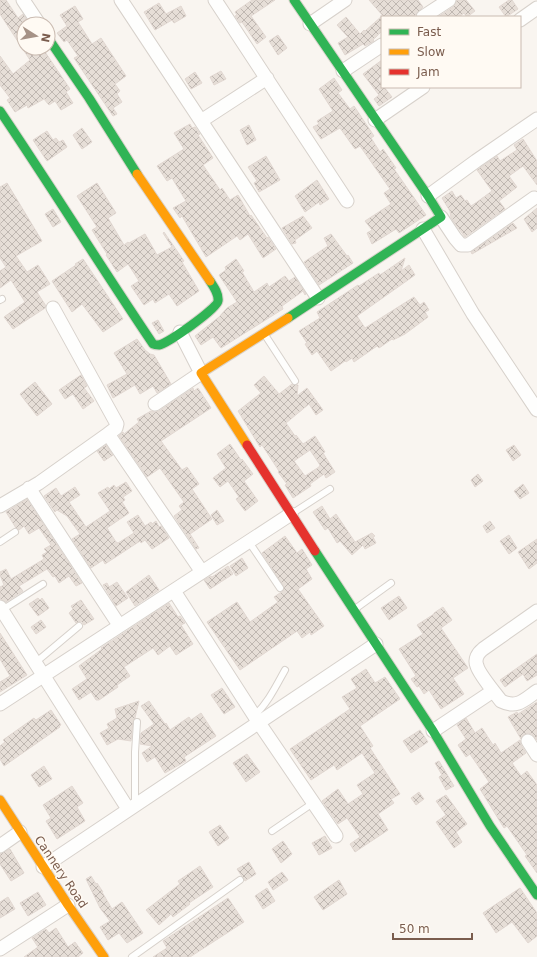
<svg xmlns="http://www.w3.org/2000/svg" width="537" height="957" font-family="'DejaVu Sans',sans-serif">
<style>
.building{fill:url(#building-cross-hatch);stroke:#e2d8d2;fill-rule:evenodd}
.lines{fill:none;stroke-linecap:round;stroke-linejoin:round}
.lane-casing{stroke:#d7d1cb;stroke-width:8}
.street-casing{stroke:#d7d1cb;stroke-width:15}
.fast-casing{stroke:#d9d2cb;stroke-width:11}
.slow-casing{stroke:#d9d2cb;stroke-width:11}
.jam-casing{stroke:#d9d2cb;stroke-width:11}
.lane{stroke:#fefefd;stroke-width:6}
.street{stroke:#fefefd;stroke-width:13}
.fast{stroke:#30b455;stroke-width:9}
.slow{stroke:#ff9f0a;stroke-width:9}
.jam{stroke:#e5322d;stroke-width:9}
.labels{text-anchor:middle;stroke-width:3;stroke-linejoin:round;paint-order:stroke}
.street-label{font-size:12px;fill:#7a5c4d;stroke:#fffaf3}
</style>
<defs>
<pattern id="building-cross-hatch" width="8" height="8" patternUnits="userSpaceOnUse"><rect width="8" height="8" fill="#e6ded7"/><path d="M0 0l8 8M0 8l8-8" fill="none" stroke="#bfb7b1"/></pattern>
</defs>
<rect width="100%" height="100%" fill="#f9f5f0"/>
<!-- building -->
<path class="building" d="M0,0H6L18,18L23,14L29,24H24V48H32L35,54L43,49L70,89L66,92L73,103L61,110L55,101L49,105L44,99L28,108L27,105L15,112L7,100L10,98L0,85V56L13,74L30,60L0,14Z
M252,0H275L251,16L266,37L257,44L242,22L240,23L235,16L237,15L235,12Z
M369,0H418L423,7L413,17H384Z
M457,0H466L475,11L467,17L464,13L459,17H438L453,7Z
M509,0H512L518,9L506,17L499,7Z
M159,3L166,14L181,6L186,16L174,23L172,20L155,30L144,12Z
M75,6L83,19L78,22L92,44L101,38L126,76L115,84L120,91L117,94L122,102L113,108L117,114L113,116L74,58L78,56L67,40L64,42L57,33L67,26L60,15Z
M382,16V31L373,40L374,41L365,46L363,44L345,55L338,43L348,37L337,25L346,17L360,34L364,30L365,31Z
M278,35L287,48L278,55L269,41Z
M382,60V76L378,79L382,85V87H384L392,97L379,106L374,99L379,95L363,74Z
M221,71L226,79L214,85L210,77Z
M195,72L202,83L191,89L185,79Z
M334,78L342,90L338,93L350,109L354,106L374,136L371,138L380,152L383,149L396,168L394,169L426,215L399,233L396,229L372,244L367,233L372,230L365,221L391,204L384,193L390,189L360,146L355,149L340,128L321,139L313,127L319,124L317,121L333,111L319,89Z
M190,124L192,128L195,127L200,134L198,135L213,158L203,165L220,190L222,188L230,200L238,195L250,216L251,215L267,238L268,237L276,249L263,258L248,234L240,240L237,236L206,257L182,216L180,218L173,208L186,201L172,178L167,181L157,166L184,149L174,133Z
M249,125L256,140L247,145L240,130Z
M82,128L92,142L82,149L73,135Z
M47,131L53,140L56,138L59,142L63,140L67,147L47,161L33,140Z
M523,139L537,161V185L523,166L509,176L517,187L499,201L505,209L465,237L451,218L450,211L442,198L452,191L456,198L461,195L465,201L467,200L471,206L477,202L492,191L477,170L497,156L500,161L517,150L514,145Z
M266,156L280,180L259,192L254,183L257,181L248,167Z
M317,180L329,199L320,205L319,202L305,212L295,196Z
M7,183L42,241L16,256L27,272L38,265L50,284L37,292L46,306L45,308L13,329L4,317L25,302L11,280L0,288V271L6,267L0,258V187Z
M97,183L116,213L108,218L124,245L128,242L129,243L145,234L157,255L172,247L163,233L164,232L184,261L182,262L199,291L177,306L169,294L155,303L153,299L144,305L131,286L139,281L128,264L117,272L106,255L107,254L92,230L97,227L77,196Z
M537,208V228L532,232L524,219Z
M53,209L61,222L53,227L45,214Z
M303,216L312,228L295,240L296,243L292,244L282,228Z
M513,223L517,228L472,254L471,252Z
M331,234L347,256L348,255L353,263L319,285L304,262L328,246L324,238Z
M405,258L401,271L409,265L415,275L357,316L365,328L414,297L420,305L424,302L429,310L425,312L428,317L405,334L393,340L392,339L379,348L377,346L354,362L352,358L346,362L345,361L331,371L317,351L312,355L305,344L307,343L299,331L320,318L317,312L358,285L359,286L379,273L380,275Z
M83,259L123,319L103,332L82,304L72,312L52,281L76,265L75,264Z
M236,259L244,271L242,272L254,292L267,283L269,287L285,276L289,281L295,277L306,294L305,295L303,291L282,306L283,309L221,348L213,337L201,345L195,336L219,317L227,308L237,302L219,275L226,270L225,267Z
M158,320L164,331L159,334L152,323Z
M137,339L145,350L150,354L154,355L171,384L157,393L153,386L140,394L135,385L113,398L107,385L127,374L114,353Z
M81,375L87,386L84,388L94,401L83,409L73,394L65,399L59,390Z
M264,376L279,394L292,384L298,385L297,396L307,388L323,410L316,415L309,404L286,423L295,436L296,435L303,444L315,436L325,452L323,453L335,472L326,478L324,474L310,484L311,486L293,498L285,485L287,484L278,472L279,471L262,445L260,447L238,411L261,393L254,385ZM310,450L320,465L319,467L305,476L294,461Z
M35,382L52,404L37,416L20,394Z
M193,388L194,391L198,388L211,408L161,441L182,470L187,467L199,484L192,489L212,519L190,534L199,548L196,549L174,516L182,510L179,506L184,502L160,468L147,477L119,436L123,432L124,434L139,422L137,419L151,411L155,412L159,411Z
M230,444L241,460L242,459L253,474L244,481L258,501L245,511L236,499L239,497L228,481L220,487L213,478L226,468L217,454Z
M106,445L113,455L104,461L97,451Z
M514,445L521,455L513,461L506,450Z
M478,474L483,481L475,487L471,480Z
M126,482L132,491L123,497L125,500L122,502L129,513L107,528L116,542L118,543L134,533L127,522L138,515L145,526L151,522L152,524L156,521L159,527L161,526L169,538L152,549L145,540L141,543L140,541L105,564L103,560L91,568L72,539L80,534L67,516L57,510L55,512L44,496L56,488L61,496L75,487L80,495L69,502L86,527L110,511L98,493L108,487L109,489L114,485L116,488Z
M523,484L529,493L520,499L514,491Z
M27,499L82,583L76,586L69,576L59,583L55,576L53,577L47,569L19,586L23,591L6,602L0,599V587L4,585L0,575V572L6,569L11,579L44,559L42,555L47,552L44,549L51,545L39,528L29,534L24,526L19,530L16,528L6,512Z
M322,506L330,519L336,514L355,542L372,533L375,536L373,537L376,543L365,549L363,545L352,555L340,541L337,543L328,528L325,530L313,512Z
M217,510L224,521L217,525L211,515Z
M490,521L495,528L487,533L483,526Z
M509,535L517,548L509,554L500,541Z
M285,536L297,553L302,549L312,565L306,569L312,579L298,589L324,626L311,635L310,632L302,638L297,631L240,670L207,622L237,602L250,622L278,602L274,597L283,591L284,587L262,553Z
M537,539V563L529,569L518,552Z
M242,558L248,568L236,576L230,566Z
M228,566L233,574L210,589L204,580L211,576L212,577Z
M149,575L159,590L135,606L126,592Z
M117,582L128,598L116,606L103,585L107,583L109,587Z
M399,596L407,608L389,620L381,608Z
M38,598L40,600L42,598L49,608L38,616L29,604Z
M81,600L94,619L84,625L81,621L76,623L69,613L73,609L71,606Z
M169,603L178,617L180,616L185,623L181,625L193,644L176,655L170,646L158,655L153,648L124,667L130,676L117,685L118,687L99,700H96L91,692L79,700L72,689L87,679L79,666L102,649L101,648Z
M443,607L452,620L441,628L468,668L453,678L464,694L441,709L429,690L424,694L419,686L417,687L411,679L416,676L399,649L423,634L417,625L434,614V613Z
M41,620L46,627L36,634L31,627Z
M0,633L27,675L0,692V682L10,676L0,659Z
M537,654V675L527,681L523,674L505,687L500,680Z
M366,669L375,683L385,677L400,699L360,726L373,746L370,748L400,794L391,799L394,803L378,814L388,830L355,852L350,844L360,837L347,818L338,824L322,801L338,789L348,804L363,794L357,785L375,773L362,753L337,770L334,765L311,780L290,749L350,709L342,697L357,688L351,679Z
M222,688L235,707L224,714L211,695Z
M139,701L135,718L133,722L131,741L118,739L107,745L100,733L109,728L107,724L117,718L115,709Z
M149,701L165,724L166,723L170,730L189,717L191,720L201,713L216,736L184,757L186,761L165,773L155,757L147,762L142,753L152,746L140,744L141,733L154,724L141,706Z
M537,702V740L532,734L528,733L523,735L521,739L508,717L517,712L518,714Z
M51,710L61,725L59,726L60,727L4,766L0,759V746L5,742L3,740L34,718L36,720Z
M466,718L475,733L482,728L493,745L495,743L501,753L520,740L521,745L526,753L512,763L521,776L527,771L537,785V873L525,856L527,855L507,826L504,828L499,820L480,789L489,782L470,754L466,757L458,745L466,739L457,725Z
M420,730L428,742L411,753L403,741Z
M247,754L260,772L246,782L233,763Z
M439,761L454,786L446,790L439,777L442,775L435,763Z
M44,766L52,779L39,787L31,775Z
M72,786L83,803L77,807L85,821L57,839L46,821L51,818L43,805Z
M419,792L424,799L416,805L411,798Z
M446,795L467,824L456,832L462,842L454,848L436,822L446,815L436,801Z
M220,825L229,838L218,846L209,832Z
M325,836L332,848L319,855L312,843Z
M283,841L292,854L281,863L272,849Z
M10,849L24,873L11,881L0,864V854Z
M249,862L256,874L245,881L237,869Z
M200,866L213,887L189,903L190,904L173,917L171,914L159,925L146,910L180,884L178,881Z
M282,872L288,880L273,890L268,882Z
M91,876L96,884L97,883L103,892H102L112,909L122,902L143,933L127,943L119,933L108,940L100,927L110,921L100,908L86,879Z
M339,880L347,894L323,910L314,897Z
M267,888L275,901L263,909L255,896Z
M520,888L537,913V936L528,943L512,922L496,933L483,913Z
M38,892L46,905L28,916L20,903Z
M8,897L15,909L0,918V902Z
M228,898L244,922L190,957H153L167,948L163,941Z
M56,928L68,947L75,942L83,953L78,957H24L38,947L32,938L46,929L49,933Z"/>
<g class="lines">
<!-- lane casing -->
<g class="lane-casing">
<path id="lane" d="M0,300L2,299
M265,335L295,381
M293,513L330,489
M0,542L15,532
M249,542L280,588
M355,609L391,583
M2,610L43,584
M35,663L79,626
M254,716C268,703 276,686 285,670
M135,804V752L137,722
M272,831L313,803
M132,957L240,880"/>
</g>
<!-- street casing -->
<g class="street-casing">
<path id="street" d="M23,0L39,24
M121,0L318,298
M215,0L347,201
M423,17L449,0
M520,20L537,8
M310,24L345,0
M343,71L382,45
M375,120L423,87
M201,121L267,78
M428,196L476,161L537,119
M441,217L455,238L461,245H468L534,198
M423,229L473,314L537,410
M155,404L201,373L180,332
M108,434L202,572
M29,488L119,625
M0,506L39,483L108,434L116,428L117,424L53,308
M174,591L259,723L336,836
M0,607L128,809
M537,611L483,649C478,653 474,659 477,666C479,674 495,693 501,701C517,709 524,700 537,691
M0,704L291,514
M433,731L493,691
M528,741L537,755
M0,846L20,832
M43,867L376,644
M0,949L68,905"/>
</g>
<!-- fast casing -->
<g class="fast-casing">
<path id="fast" d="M48,38L89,98L137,174
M0,111C52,188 101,267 153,344C155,345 157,345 159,345C168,343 217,309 218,301C219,294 214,287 210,281
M288,318L441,217L428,196L294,0
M315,551L433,731L490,826L537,895"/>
</g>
<!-- slow casing -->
<g class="slow-casing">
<path id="slow" d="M137,174L210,281
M247,445L201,373L288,318
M0,800L68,905L104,957"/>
</g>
<!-- jam casing -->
<g class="jam-casing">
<path id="jam" d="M247,445L315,551"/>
</g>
<!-- lane -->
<use href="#lane" class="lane"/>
<!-- street -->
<use href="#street" class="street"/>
<!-- fast -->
<use href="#fast" class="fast"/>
<!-- slow -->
<use href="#slow" class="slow"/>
<!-- jam -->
<use href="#jam" class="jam"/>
</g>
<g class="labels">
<!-- street labels -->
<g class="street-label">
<text transform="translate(61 872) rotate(56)" y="4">Cannery Road</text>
</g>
</g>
<!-- legend -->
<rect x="381" y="16" width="140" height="72" fill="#fffaf3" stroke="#cabbb1"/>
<rect x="389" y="29" width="20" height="6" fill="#30b455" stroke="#cabbb1"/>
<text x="417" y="36" font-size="12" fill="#7a5c4d">Fast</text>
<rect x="389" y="49" width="20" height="6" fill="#ff9f0a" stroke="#cabbb1"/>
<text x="417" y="56" font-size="12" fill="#7a5c4d">Slow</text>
<rect x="389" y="69" width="20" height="6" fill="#e5322d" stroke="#cabbb1"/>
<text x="417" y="76" font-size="12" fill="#7a5c4d">Jam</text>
<!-- north arrow -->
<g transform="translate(36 36) rotate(101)"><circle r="19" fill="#fffaf3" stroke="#cabbb1"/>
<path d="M0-3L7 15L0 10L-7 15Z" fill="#a69286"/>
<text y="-6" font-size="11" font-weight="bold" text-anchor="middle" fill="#7a5c4d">N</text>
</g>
<!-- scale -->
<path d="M393 933v6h79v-6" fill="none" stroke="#7a5c4d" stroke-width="2"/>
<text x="399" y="933" font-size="12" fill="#7a5c4d" stroke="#fffaf3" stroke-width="3" paint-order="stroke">50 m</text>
</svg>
